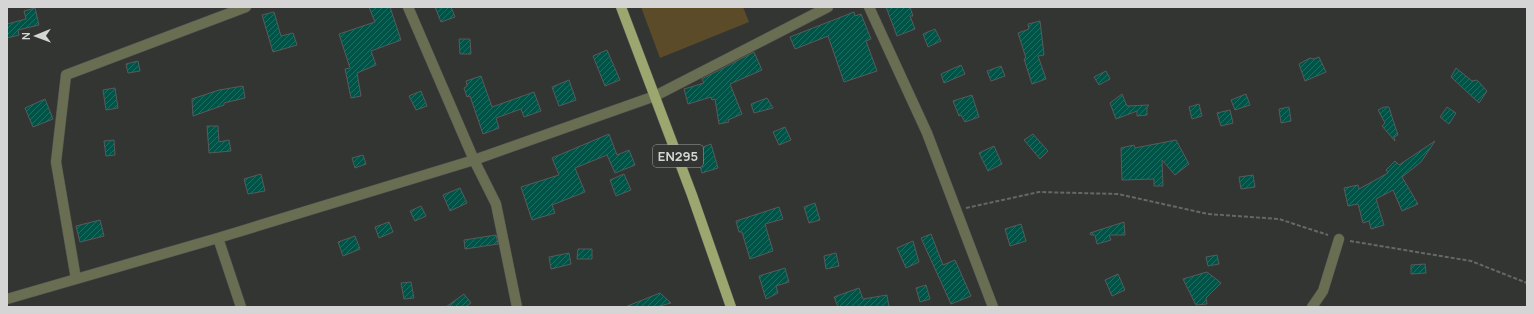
<svg xmlns="http://www.w3.org/2000/svg" width="1534" height="314" font-family="Manrope,sans-serif">
<style>
.green{fill:#5b4b28}
.building{fill:url(#building-hatch);stroke:#575b5a}
.lines{fill:none;stroke-linecap:round;stroke-linejoin:round}
.minor-casing{stroke:#505250;stroke-width:11}
.major-casing{stroke:#505250;stroke-width:11}
.path{stroke:#666866;stroke-width:2;stroke-dasharray:4 2;stroke-linecap:butt}
.minor{stroke:#696e53;stroke-width:10}
.major{stroke:#9ca76f;stroke-width:10}
.labels{text-anchor:middle;stroke-width:4;stroke-linejoin:round;paint-order:stroke}
.shield{fill:#333533;stroke:#a4a5a4;stroke-width:1}
.shield-label{font-size:13px;font-weight:bold;fill:#d4d5d4}
</style>
<defs>
<pattern id="building-hatch" width="6" height="6" patternUnits="userSpaceOnUse"><rect width="6" height="6" fill="#005347"/><path d="M-1 1l2-2M0 6l6-6M5 7l2-2" fill="none" stroke="#246b61"/></pattern>
</defs>
<rect width="100%" height="100%" fill="#333533"/>
<!-- green -->
<path class="green" d="M641,7H743L749,22L660,58Z"/>
<!-- building -->
<path class="building" d="M369,7H390L401,40L371,51L376,65L357,73L361,96L351,98L345,69L350,68L339,34L375,22Z
M435,7H451L455,17L441,22Z
M886,7H910L913,16H910L915,29L897,36Z
M35,8L39,25L18,30L19,35L7,38V24L26,19L24,11Z
M274,12L281,36L293,33L297,45L273,52L262,15Z
M854,12L855,16L861,14L871,39L866,41L877,71L844,82L828,36L795,49L790,37Z
M1040,21L1044,55L1038,56L1046,79L1032,84L1024,59L1026,58L1018,33L1029,29L1028,24Z
M935,29L941,41L928,47L923,34Z
M459,39H470L471,54H460Z
M607,50L620,80L605,86L593,56Z
M754,52L762,70L730,84L742,114L728,120L729,122L719,124L715,99L712,100L711,97L688,104L684,89L704,83L702,79Z
M1319,57L1326,72L1305,81L1299,64L1310,58L1314,59Z
M138,61L140,71L128,73L126,64Z
M961,65L965,74L944,83L941,74Z
M1001,66L1005,76L991,81L987,71Z
M1456,68L1472,81L1477,80L1487,91L1479,103L1451,77Z
M1106,71L1110,79L1099,85L1094,77Z
M481,76L492,107L534,92L541,111L524,117L521,109L496,118L499,128L483,134L470,96L467,97L464,88L467,86L466,81Z
M569,80L576,100L559,106L552,87Z
M243,86L245,98L224,103V105L193,116L192,99L219,90Z
M115,88L118,108L106,110L103,90Z
M421,91L427,106L416,110L409,96Z
M1122,94L1127,106L1149,105L1147,107V115L1137,116V111L1116,119L1110,103Z
M1246,94L1250,105L1235,110L1231,100Z
M972,95L979,117L965,122L961,115L959,116L953,101Z
M767,98L773,108L754,113L751,104Z
M45,99L53,119L33,127L25,108Z
M1199,104L1202,116L1192,119L1189,107Z
M1289,107L1291,121L1281,123L1279,109Z
M1384,107H1389L1392,117L1398,135L1394,137L1395,141L1382,126L1385,123L1378,110Z
M1447,107L1456,113L1449,124L1440,117Z
M1230,110L1233,123L1221,126L1217,113Z
M207,126H218L219,142L229,140L231,151L209,153Z
M785,127L791,140L779,145L773,132Z
M609,134L617,155L629,150L635,165L615,173L607,155L575,168L585,192L552,205L555,213L532,220L521,187L559,175L552,158Z
M1033,134L1048,151L1040,159L1024,140Z
M114,140L115,155L106,156L104,141Z
M1176,140L1189,164L1175,175L1162,160L1163,186H1154V179L1122,180L1121,148L1134,145L1135,148Z
M1435,141L1421,162L1402,177L1418,204L1402,211L1393,190L1376,199L1384,225L1371,229L1369,221L1363,223L1358,204L1348,206L1344,188L1358,185L1359,189L1388,173L1386,170L1395,161L1399,165Z
M711,144L718,168L702,173L695,150Z
M994,146L1002,164L988,171L979,153Z
M363,155L366,164L355,168L352,158Z
M261,174L265,191L248,194L244,179Z
M624,174L631,190L616,196L610,180Z
M1253,175L1255,187L1241,189L1239,177Z
M460,188L467,203L450,211L443,195Z
M815,203L820,220L809,223L804,207Z
M421,206L426,216L415,221L410,211Z
M779,207L783,219L765,224L773,251L750,259L742,232H739L736,221Z
M100,220L104,236L80,242L76,226Z
M389,222L393,232L379,238L375,227Z
M1124,222L1125,235H1109L1111,240L1097,244L1095,235H1091L1090,233Z
M1021,224L1026,241L1010,246L1005,229Z
M931,234L943,265L955,260L971,296L951,304L921,238Z
M496,235L498,244L465,249L464,240Z
M355,236L360,249L343,256L338,242Z
M913,241L919,262L906,268L897,248Z
M578,249H592V259H577Z
M569,253L571,264L551,269L549,257Z
M836,253L839,266L826,269L824,256Z
M1217,255L1219,264L1208,266L1206,257Z
M1425,264L1426,273L1411,274V265Z
M785,268L789,282L776,286L778,293L766,299L759,276Z
M1207,272L1221,283L1206,298L1207,304L1196,305L1183,279Z
M1118,274L1125,290L1112,296L1105,280Z
M411,282L414,298L404,299L401,283Z
M926,285L930,299L920,302L916,288Z
M859,288L863,299L887,295L889,307H838L834,297Z
M660,293L671,303L656,307H625Z
M464,294L471,303L465,307H446Z"/>
<g class="lines">
<!-- minor casing -->
<g class="minor-casing">
<path id="minor" d="M408,7L474,160L496,204L517,307
M869,7L927,133L993,307
M218,238L241,307
M76,279L56,162L66,75L246,7
M7,299L218,238L474,160L655,96L828,7
M1312,307L1323,291L1339,239"/>
</g>
<!-- major casing -->
<g class="major-casing">
<path id="major" d="M621,7L692,195L731,307"/>
</g>
<!-- path -->
<path class="path" d="M966,208L1039,192L1118,194L1208,214L1279,219L1328,235
M1350,241L1471,261L1527,283"/>
<!-- minor -->
<use href="#minor" class="minor"/>
<!-- major -->
<use href="#major" class="major"/>
</g>
<g class="labels">
<!-- shield labels -->
<rect class="shield" x="653" y="145" width="50" height="22" rx="3"/>
<g class="shield-label">
<text x="678" y="161">EN295</text>
</g>
</g>
<!-- border -->
<rect width="1534" height="314" fill="none" stroke="#d4d5d4" stroke-width="16"/>
<!-- north arrow -->
<g transform="translate(36 36) rotate(269)" stroke="#333533" stroke-width="3" paint-order="stroke">
<path d="M0-3L7 15L0 10L-7 15Z" fill="#d4d5d4"/>
<text y="-6" font-size="11" font-weight="bold" text-anchor="middle" fill="#d4d5d4">N</text>
</g>
</svg>
